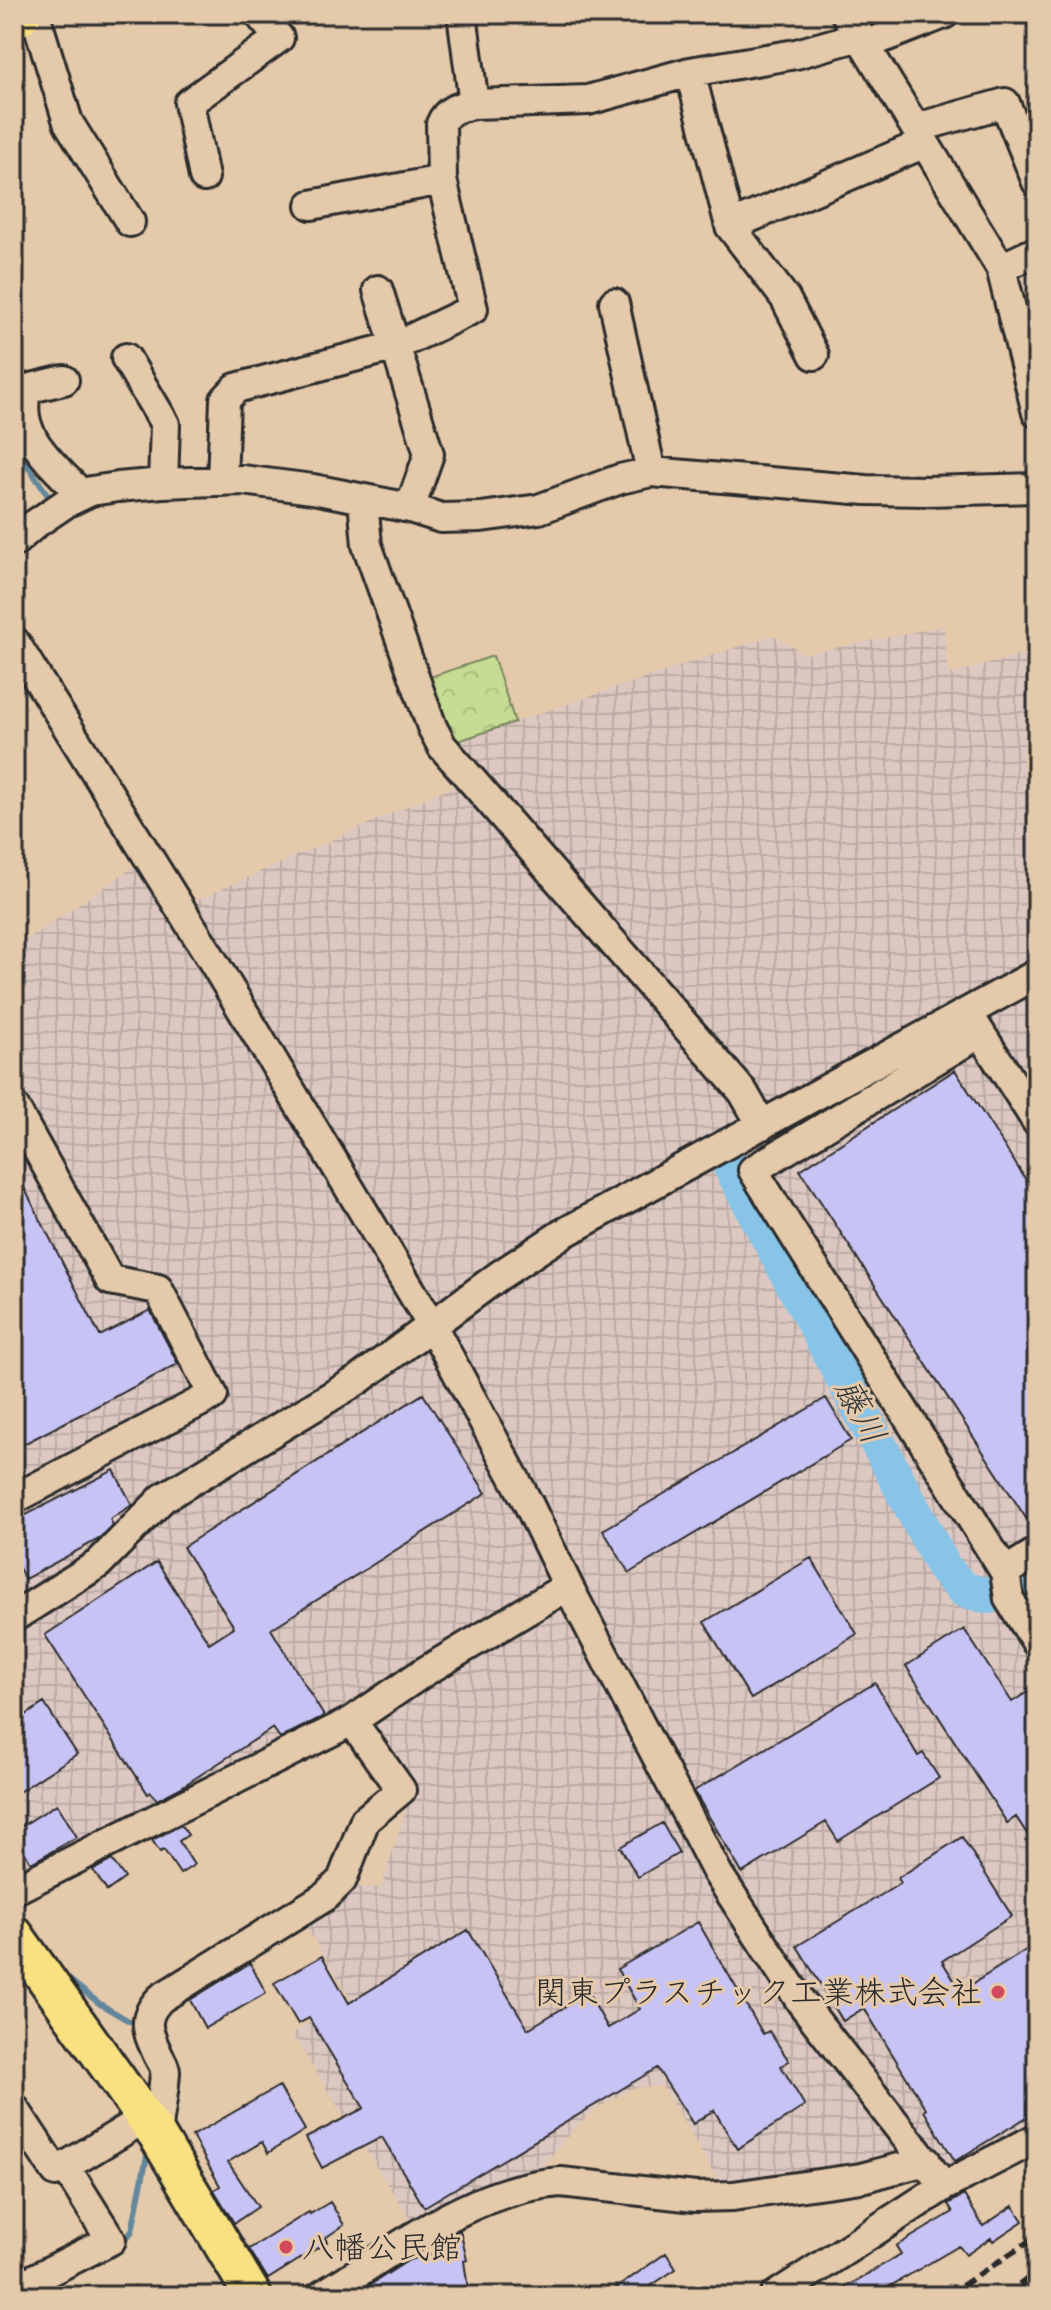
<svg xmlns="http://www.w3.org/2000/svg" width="1051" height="2310" font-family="'Indie Flower','Klee One',sans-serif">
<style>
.industrial{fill:url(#industrial-grid)}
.park{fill:url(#park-crowns);stroke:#78845e;stroke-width:2}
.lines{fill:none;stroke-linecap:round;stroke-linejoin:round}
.stream{stroke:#63879c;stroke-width:6}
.river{stroke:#88c4e8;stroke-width:36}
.building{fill:#c8c3f5;stroke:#2b2b2b;stroke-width:2}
.minor-casing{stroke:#2b2b2b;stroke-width:34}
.major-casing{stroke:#2b2b2b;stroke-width:42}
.highway-casing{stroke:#2b2b2b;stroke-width:48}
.minor{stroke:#e4c9ab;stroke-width:28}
.major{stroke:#f9e181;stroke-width:36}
.highway{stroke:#f9e181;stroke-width:42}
.rail{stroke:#2b2b2b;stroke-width:6;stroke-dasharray:12 6;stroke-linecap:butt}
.poi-dot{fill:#d1495b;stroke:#e4c9ab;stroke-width:3}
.labels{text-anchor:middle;stroke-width:6;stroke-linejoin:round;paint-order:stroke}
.poi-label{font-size:32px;fill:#2b2b2b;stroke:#e4c9ab;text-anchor:end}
.water-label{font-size:34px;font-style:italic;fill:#343a3e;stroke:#e4c9ab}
</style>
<defs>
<pattern id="industrial-grid" width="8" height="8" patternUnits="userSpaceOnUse" patternTransform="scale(2)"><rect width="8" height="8" fill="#dcc7c1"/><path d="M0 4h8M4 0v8" fill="none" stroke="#bdaba6"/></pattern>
<pattern id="park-crowns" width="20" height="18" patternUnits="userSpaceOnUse" patternTransform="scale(2)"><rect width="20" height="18" fill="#c6dc92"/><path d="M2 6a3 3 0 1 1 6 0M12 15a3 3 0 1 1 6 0" fill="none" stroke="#aabd7e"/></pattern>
</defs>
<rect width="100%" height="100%" fill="#e4c9ab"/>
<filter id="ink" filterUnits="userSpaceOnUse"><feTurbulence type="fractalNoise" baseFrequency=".0125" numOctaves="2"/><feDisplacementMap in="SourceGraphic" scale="16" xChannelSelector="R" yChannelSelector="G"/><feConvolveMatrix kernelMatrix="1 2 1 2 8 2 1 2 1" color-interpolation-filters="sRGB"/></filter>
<g filter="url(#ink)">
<!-- industrial -->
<path class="industrial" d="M944,626L948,675L1037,651V2122L942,2170L724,2190L662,2086L632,2088L599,2107L573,2130L532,2178L413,2224L292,2034L351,1998L303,1922L342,1887L381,1888L411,1794L363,1722L14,1876V948L137,865L188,904L469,779L442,746L773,635L805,654Z"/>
<!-- park -->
<path class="park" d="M493,656L515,722L449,744L421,680Z"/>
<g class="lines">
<!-- stream -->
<path class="stream" d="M14,452L19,453L51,500
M66,1977L100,2004L129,2021
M121,2245L132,2231L149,2146"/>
<!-- river -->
<path class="river" d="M728,1161L944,1568L964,1590L989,1596L1037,1580"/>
</g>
<!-- building -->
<path class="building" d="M955,1070L1037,1197V1535L800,1170Z
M14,1168L100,1336L150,1310L178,1364L14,1449Z
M423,1394L486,1493L271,1629L324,1716L280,1738L273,1728L180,1788L157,1800L151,1792L148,1794L45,1635L157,1562L209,1643L234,1627L183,1547Z
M826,1398L851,1440L629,1573L603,1530Z
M114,1470L132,1505L110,1519L113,1525L99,1539L25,1579L14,1559V1521Z
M811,1558L857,1634L751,1699L704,1622Z
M964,1629L1012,1702L1037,1686V1849L1016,1817L1007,1823L906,1666Z
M875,1683L918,1756L923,1753L939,1778L838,1841L826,1822L742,1873L694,1791Z
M44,1703L77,1754L14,1795V1723Z
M57,1804L77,1837L31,1863L14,1835V1831Z
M662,1823L679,1853L638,1877L620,1847Z
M181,1825L188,1835L179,1841L194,1865L180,1874L164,1850L160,1852L152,1840Z
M962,1837L1012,1916L942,1961L961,1991L1037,1943V2111L955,2161L924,2111L926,2109L864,2008L843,2021L797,1946L901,1883L898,1878Z
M112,1860L125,1878L107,1891L93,1870Z
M698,1922L763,2034L769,2031L789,2061L781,2066L805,2106L737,2149L714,2110L693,2124L657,2068L424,2207L382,2137L322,2168L306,2138L364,2108L309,2018L298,2024L274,1983L322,1956L349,2003L468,1930L528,2029L588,1993L608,2028L640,2009L617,1969Z
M250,1963L266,1993L205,2028L190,2000Z
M279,2086L305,2130L268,2153L262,2142L228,2162L258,2207L234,2223L214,2190L220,2186L192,2136Z
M964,2195L983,2226L1013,2206L1023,2221L993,2241L991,2238L966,2255L959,2246L873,2296H831L901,2254L896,2246L953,2212L948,2204Z
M330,2202L344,2225L325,2238L327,2242L268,2279L249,2249L309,2212L310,2214Z
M460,2230L467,2260L464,2261L469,2296H353L409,2260L443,2251L441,2241Z
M666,2253L676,2269L646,2289L651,2296H605Z"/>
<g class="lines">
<!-- minor casing -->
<g class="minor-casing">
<path id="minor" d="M35,14L68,122L130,222
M462,14L474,104
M846,14L1001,268L1037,413
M865,45L944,14
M690,72L730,226L785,298L814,355
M916,128L1005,103L1037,182
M204,177L189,103L279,38L259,14
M311,205L442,180
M730,226L925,143
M1001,268L1037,251
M378,290L429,454L410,508
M614,303L651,472
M126,358L165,424L163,483
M64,380L27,389C13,435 53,464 82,495
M222,481L225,400L236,388L396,346L473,309L442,180L441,124C447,109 459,107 474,104L588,100L690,72L796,54L860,36
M363,500L367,545L432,727L442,746L743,1092L762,1125
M14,542L35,524L66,503L91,491L118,487L163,483L242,480L313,489L410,508L441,518L481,517L539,509L620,479L651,472L866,490L927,491L1037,488
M14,641L208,953L431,1324L528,1503L568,1586L718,1874L801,2002L944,2186
M972,1020L1037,1122
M980,1033L753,1170L1005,1572L1009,1599L1037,1643
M14,1107L110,1280L158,1289L213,1395L14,1499
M1005,1572L1037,1552
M14,1617L98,1564L163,1498L358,1380L500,1275L562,1234L1037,974
M14,1890L352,1721L424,1672L568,1586
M14,2108L56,2172L145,2118
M157,2135C159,2115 164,2093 165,2072C165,2066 161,2061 158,2055C147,2031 141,2018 161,1998L326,1896L342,1880L365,1820L401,1790L352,1721
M14,2289L111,2240L66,2168
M321,2296C395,2251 471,2188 561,2182L695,2197L733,2196L861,2178L926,2161
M775,2296L944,2186L1037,2138"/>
</g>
<!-- major casing -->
<g class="major-casing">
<path id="major" d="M14,1934L157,2135L253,2296"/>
</g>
<!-- highway casing -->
<g class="highway-casing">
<path id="highway" d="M14,16L19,14"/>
</g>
<!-- minor -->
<use href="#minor" class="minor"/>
<!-- major -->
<use href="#major" class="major"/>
<!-- highway -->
<use href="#highway" class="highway"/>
<!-- rail -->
<path class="rail" d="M947,2296L1037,2236
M1005,2296L1037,2272"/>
</g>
</g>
<!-- markers -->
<g class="poi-dot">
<circle cx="998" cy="1992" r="8"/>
<circle cx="286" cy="2247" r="8"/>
</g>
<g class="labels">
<!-- poi labels -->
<g class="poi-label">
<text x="982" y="2003">関東プラスチック工業株式会社</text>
<text x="302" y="2258" text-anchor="start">八幡公民館</text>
</g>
<!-- water labels -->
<g class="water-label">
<text transform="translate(861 1411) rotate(62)" y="12">藤川</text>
</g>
</g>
<!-- margin -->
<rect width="1051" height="2310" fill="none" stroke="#e4c9ab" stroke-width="48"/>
<rect x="24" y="24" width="1003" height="2262" fill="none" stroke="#2b2b2b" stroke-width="3" filter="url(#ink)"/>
</svg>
